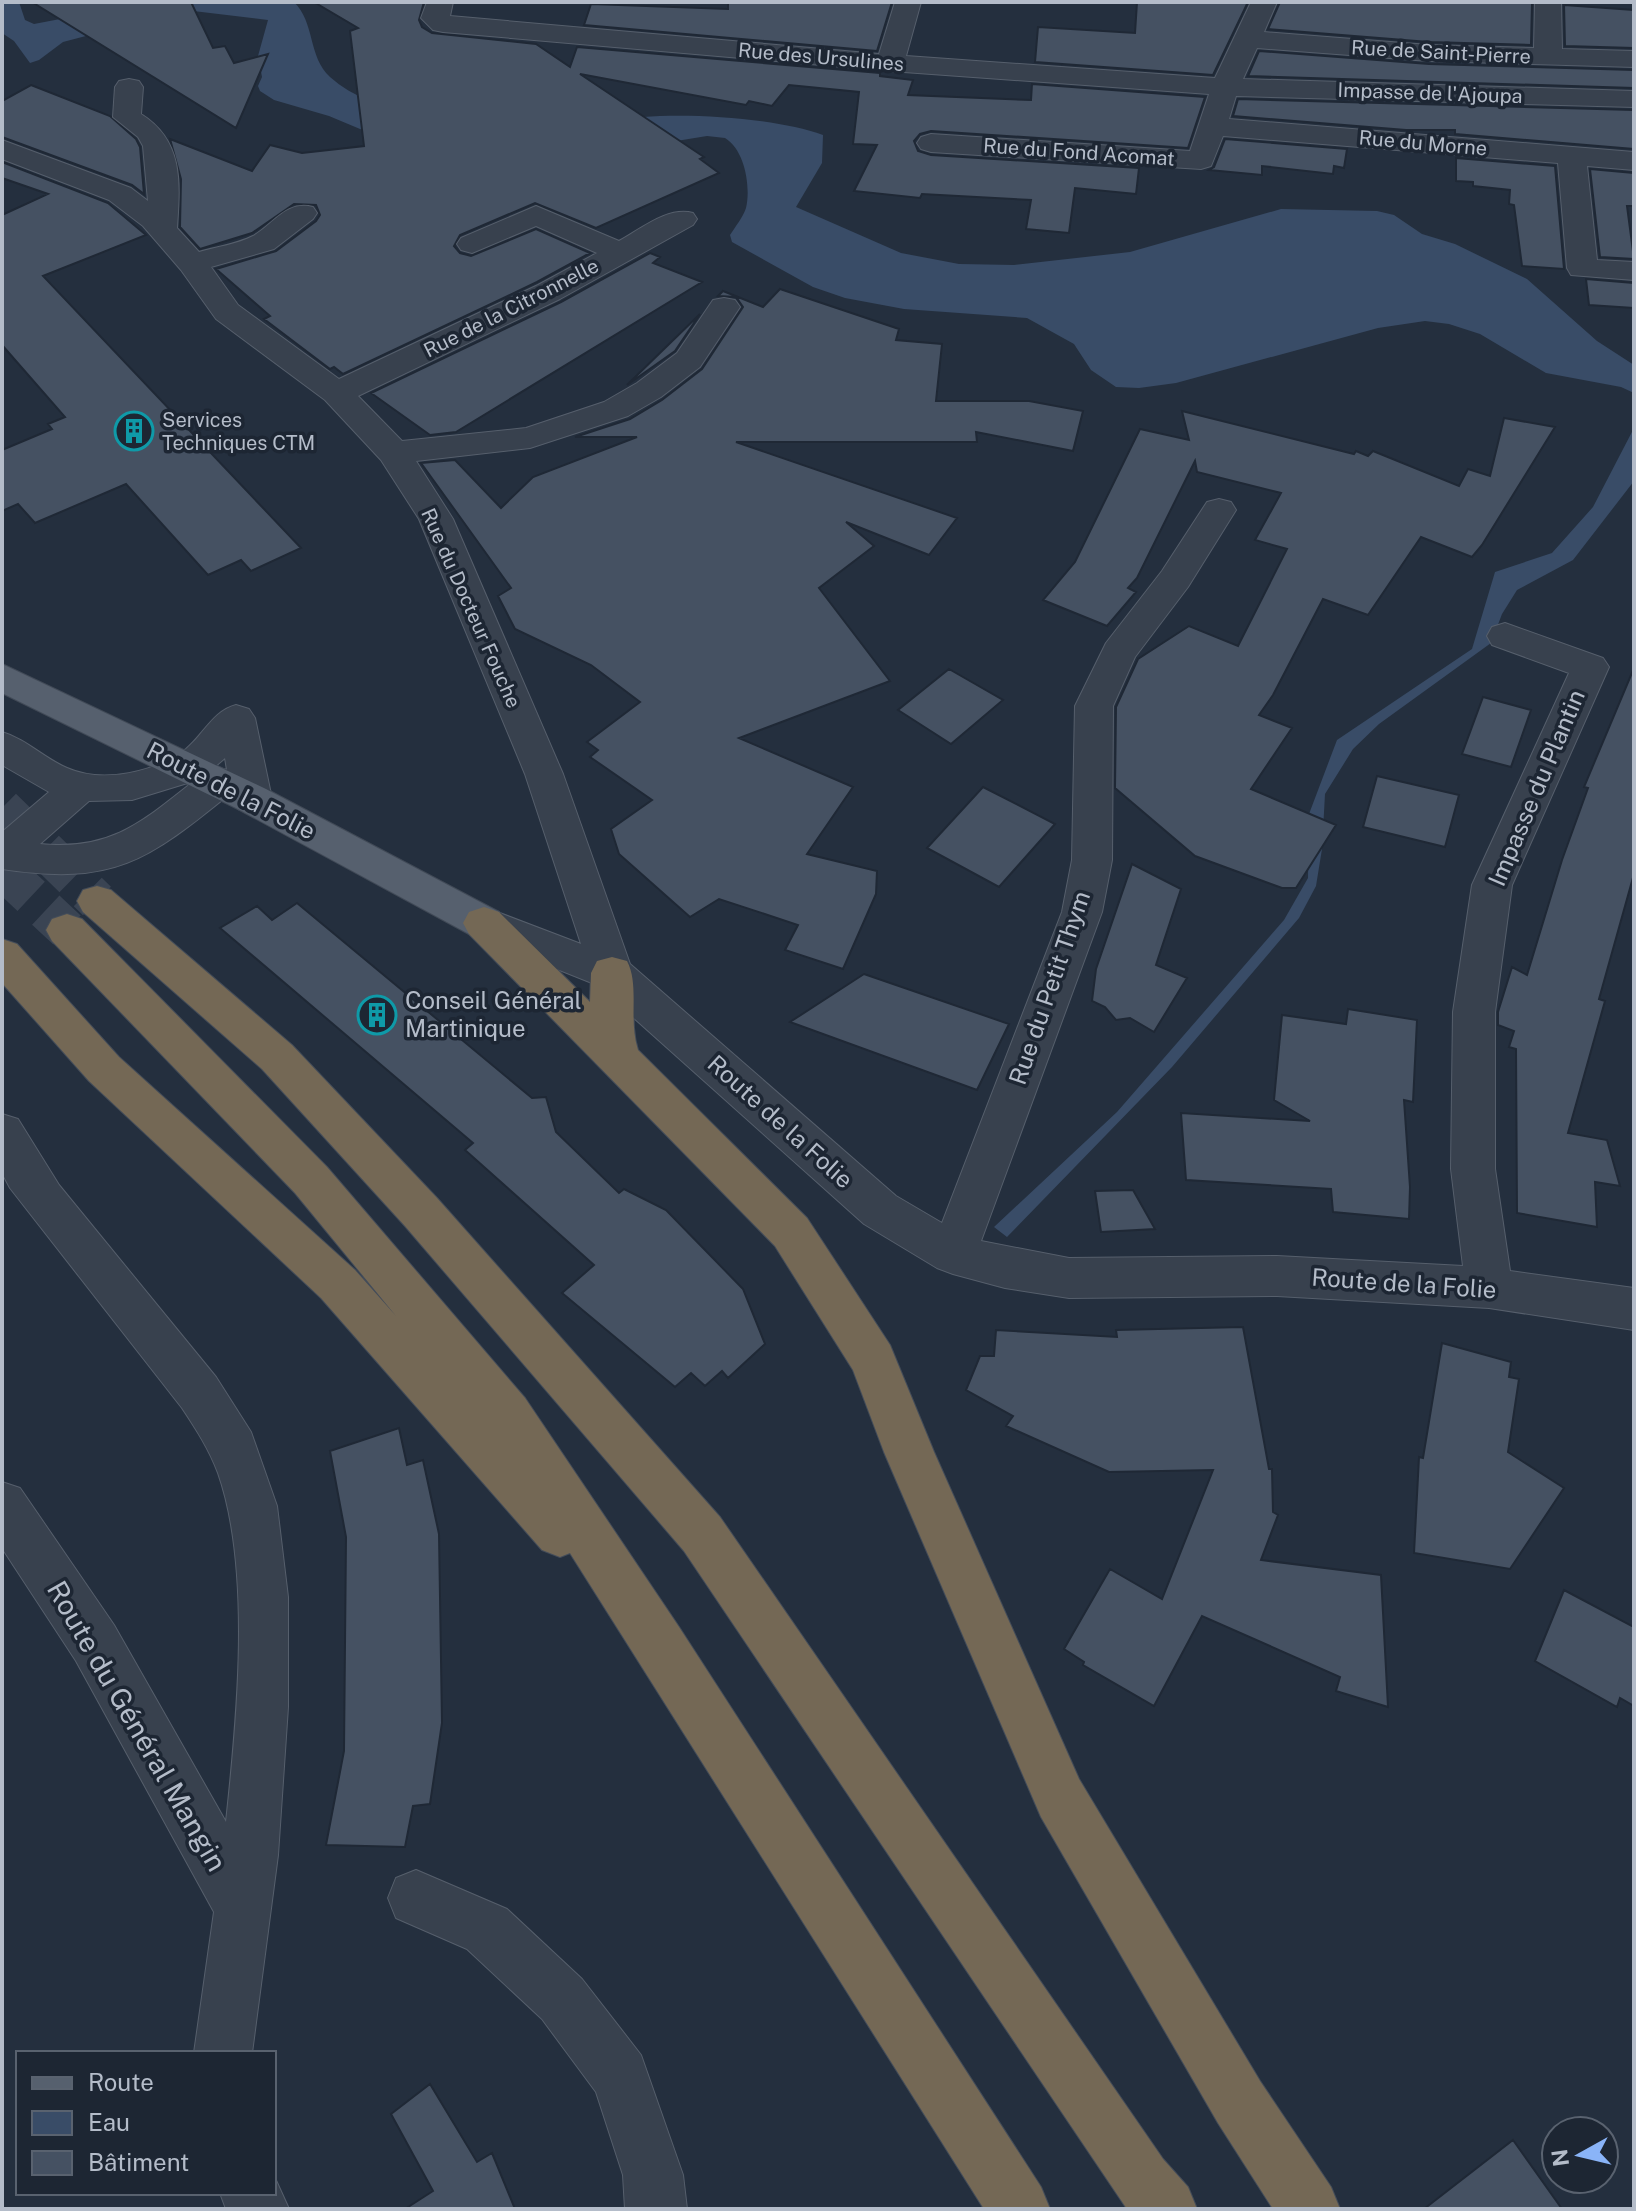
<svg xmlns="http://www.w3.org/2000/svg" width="1636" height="2211" font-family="'Public Sans',sans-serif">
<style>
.water{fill:#394c67}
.building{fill:#455162;stroke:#1f2835;stroke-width:2}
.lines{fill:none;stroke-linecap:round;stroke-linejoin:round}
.highway-tunnel{stroke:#3a4453;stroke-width:40;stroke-dasharray:40 20;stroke-linecap:butt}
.minor-casing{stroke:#565f6c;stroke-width:2}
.major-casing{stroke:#414a57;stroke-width:2}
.highway-casing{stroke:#434c59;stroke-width:2}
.minor{fill:#38414e;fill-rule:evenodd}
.major{fill:#56606e;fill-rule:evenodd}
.highway{fill:#746855;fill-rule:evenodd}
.labels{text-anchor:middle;stroke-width:7;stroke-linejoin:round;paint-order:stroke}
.far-street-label{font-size:20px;fill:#b4bcc9;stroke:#1d2633}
.far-poi-label{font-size:20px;fill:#b4bcc9;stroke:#1d2633;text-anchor:start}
.street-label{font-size:24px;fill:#b4bcc9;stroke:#1d2633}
.poi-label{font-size:24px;fill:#b4bcc9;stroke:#1d2633;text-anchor:start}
.near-street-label{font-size:28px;fill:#b4bcc9;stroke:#1d2633}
</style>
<rect width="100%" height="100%" fill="#242f3e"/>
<!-- water -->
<path class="water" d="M2,2H19L25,20L34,24L149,2H294C315,22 308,57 330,77C376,118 447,116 504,123C524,126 546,132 565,130C591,129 617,120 643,117C692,113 777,118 823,135L822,163L796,207L901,253L959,264L1014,265L1130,252L1281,209L1377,211L1394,215L1422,234L1455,244L1527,279L1597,341L1634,365V393L1621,387L1546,373L1480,334L1449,324L1425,321L1378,328L1176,383L1139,388L1116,387L1091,370L1074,344L1027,318L904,309L845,298L813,287L732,242L730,235C735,227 743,217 746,208C751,187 745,150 725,138L707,136L621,150L372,134L329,116L274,100L260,91L258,86L262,77L258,56L268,20L185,10L63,42L39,60L30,63L14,41L2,33Z
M1634,428V481L1573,560L1517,590L1502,614L1491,643L1379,724L1353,749L1325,794L1322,849L1316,886L1299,918L1172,1067L1007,1237L994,1227L1117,1112L1284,920L1308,878L1309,814L1337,740L1472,649L1495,572L1552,553L1593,507Z"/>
<!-- building -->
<path class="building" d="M32,2H191L213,48L225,46L234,63L268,54L236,128Z
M314,2H424L419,20L422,27L432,33L536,44L570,67L577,47L880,73V76L913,80L908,95L1031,100L1032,84L1205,97L1188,148L931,131L920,134L914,141L918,151L931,155L1139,168L1136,194L1075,188L1069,233L1026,229L1031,200L922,194L920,198L854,191L877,145L853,144L859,92L789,85L772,106L749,101L746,105L580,74L704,157L700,159L719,173L596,228L535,203L460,235L454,246L460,253L471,256L536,229L590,253L537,282L343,374L334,367L330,369L264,319L270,316L216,269L276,251L316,221L320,215L316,205L294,204L252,233L200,249L180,227L181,179L170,139L252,171L270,145L302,153L364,146L350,31L358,28Z
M728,2H892L877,51L584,25L591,4L728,9Z
M1137,2H1248L1213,75L1035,62L1038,27L1135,33Z
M1280,2L1532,3L1531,45L1429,42L1268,29Z
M1564,5L1634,10V48L1565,46Z
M1259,51L1429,64L1634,70V88L1248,76Z
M31,85L110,116L136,139L140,147L144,194L132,185L2,137V101Z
M1238,99L1634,110V149L1455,134V130H1406L1233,116Z
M1225,139L1347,149L1344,168L1334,166L1333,174L1262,166V175L1209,170L1214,167Z
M1456,158L1555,166L1564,269L1522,266L1514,205L1509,204L1510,190L1473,186V182L1456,181Z
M2,162L108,203L146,235L43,276L301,548L251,571L241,560L208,575L126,484L35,523L18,504L2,511V450L52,429L48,424L65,417L2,345V215L48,194L2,178Z
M1590,169L1634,173V206H1627L1634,259L1600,257Z
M650,253L660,257L653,263L702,282L456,432L430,435L371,393L561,302Z
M1586,279L1634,283V308L1589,305Z
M780,289L899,329L896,340L942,344L936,401H1029L1083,411L1073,451L976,432L977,442H736L957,518L929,555L846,522L874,546L819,588L890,681L739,738L853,787L807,854L877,871L876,894L843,969L785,950L798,925L719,899L690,917L619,854L611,829L652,800L590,757L598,750L587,742L640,702L591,665L515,629L498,596L511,588L421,463L455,460L501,508L533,477L637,437H575L630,419L662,400L702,369L743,307L736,297L718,296L723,291L763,307Z
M700,314L675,351L627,385Z
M1182,411L1354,454L1356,451L1368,456L1373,451L1459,486L1468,469L1490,476L1504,418L1555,427L1482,545L1472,557L1421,537L1368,615L1323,599L1273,695L1259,715L1292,728L1251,789L1336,825L1296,888H1282L1195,856L1115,788L1116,707L1138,659L1189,626L1238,646L1287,549L1255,540L1281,493L1197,472L1195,461L1137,578L1128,588L1136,592L1107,626L1043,600L1075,562L1140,429L1189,440Z
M1634,668V874L1599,999L1605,1001L1568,1133L1607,1140L1620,1186L1595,1182L1597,1227L1517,1213L1516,1049L1509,1047L1514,1031L1498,1025V1012L1512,967L1527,975L1562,860L1588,788L1584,787Z
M949,669L1003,700L951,744L898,710Z
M1483,697L1531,710L1511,767L1462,754Z
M1377,776L1459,795L1445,847L1363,827Z
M983,787L1055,824L999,887L927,848Z
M1132,864L1181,889L1156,965L1187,978L1154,1032L1130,1018L1116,1020L1105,1007L1092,1001L1096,969Z
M297,903L532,1098L546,1097L556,1132L619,1193L624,1189L666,1210L743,1289L765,1344L728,1378L722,1371L705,1386L691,1373L675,1387L562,1293L594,1265L465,1150L473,1143L220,928L257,906L272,920Z
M864,974L1009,1024L977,1090L790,1022Z
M1348,1009L1417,1020L1413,1102L1404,1100L1410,1187L1409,1219L1333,1212L1331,1189L1186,1180L1181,1113L1310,1121L1274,1100L1282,1015L1346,1024Z
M1133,1190L1155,1229L1101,1232L1095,1191Z
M1243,1327L1269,1469H1272L1273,1512L1278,1515L1261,1560L1381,1575L1388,1707L1336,1691L1340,1677L1202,1616L1154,1706L1083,1665L1084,1662L1064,1649L1110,1569L1162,1599L1213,1470L1109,1472L1006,1426L1013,1416L966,1390L980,1356H994L996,1330L1117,1337L1116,1330Z
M1442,1343L1511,1362L1509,1377L1519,1379L1508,1452L1564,1488L1510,1569L1414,1553L1419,1457L1423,1458Z
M399,1428L407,1465L423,1460L439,1534L442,1723L430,1804L413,1806L405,1847L326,1845L344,1751L346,1537L330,1451Z
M1564,1590L1634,1627V1706L1620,1698L1617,1707L1535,1661Z
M430,2084L477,2162L492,2153L515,2209H405L433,2191L391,2114Z
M1513,2140L1562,2209H1424Z"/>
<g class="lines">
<!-- highway-tunnel -->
<path class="highway-tunnel" d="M2,808L97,901
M2,869L67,930"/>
<!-- minor casing -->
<g class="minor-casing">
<path id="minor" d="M427,2H453L450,16L879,54L895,2H921L906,56L1215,78L1251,2H1277L1264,32L1429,45L1534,48L1535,2H1561L1562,49L1634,51V67L1429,61L1257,48L1243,79L1634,91V107L1236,96L1229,119L1634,152V170L1587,166L1597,260L1634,262V280L1571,275L1567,268L1558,163L1223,136L1211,166L1201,169L931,152L921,149L917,143L921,137L931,134L1190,151L1209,94L890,71L443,32L433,30L421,18Z
M129,79L139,81L143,87L141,114C184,141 180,183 177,228L199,252C216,247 238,244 253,236C274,224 286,200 313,207L317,213L313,219L274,249L211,267L238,305L339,379L538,285L597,253L536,226L472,253L461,250L457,244L461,238L536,206L619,241C641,229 668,206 693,213L697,219L693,225L560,299L358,396L402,441L526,428L604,402L637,383L677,353L713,300L724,298L735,300L740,307L700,367L661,397L628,416L530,448L416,461L453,519L563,774L630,964L896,1196L942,1223L1062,912L1072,860L1075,706L1106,643L1162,571L1207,502L1219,499L1231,502L1236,510L1188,587L1135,657L1113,706L1112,860L1102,912L981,1241L1069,1258L1277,1256L1463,1266L1451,1169L1453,1012L1472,885L1569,673L1492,645L1487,636L1492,627L1505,623L1603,658L1609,667L1512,885L1495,1012V1169L1510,1271L1634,1288V1330L1489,1308L1277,1296L1069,1298L1005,1288L953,1274L937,1268L864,1224L597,985L469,934L463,923L469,912L484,907L581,944L525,774L419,519L381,460L325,400L216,319L181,270L143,226L109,200L2,159V140L131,188L148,201L143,146L138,137L113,117L115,87L119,81Z
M236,705L249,709L255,718L272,799L266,809L252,813L238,809L231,793C147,861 114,886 2,869V832L49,792L2,765V732C26,739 44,758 67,768C103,784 156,772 186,749C204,734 213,711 236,705ZM225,758L227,770L219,768L211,770ZM194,781C142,822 111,851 40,844L89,801L132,800Z
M2,1114L18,1119L59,1185L216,1377L251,1432L277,1506L288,1597V1707L278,1855L252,2053H194L214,1912L76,1661L2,1548V1482L20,1488L114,1625L226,1822C237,1720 252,1570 218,1473C209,1449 196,1429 182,1408L10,1188L2,1173Z
M416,1870L507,1909L582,1979L641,2055L683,2175L687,2209H625L623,2175L596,2092L542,2019L467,1949L396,1918L388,1898L396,1878Z
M274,2176L289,2209H226L220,2193H274Z"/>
</g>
<!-- major casing -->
<g class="major-casing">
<path id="major" d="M2,664L266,789L499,912L505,923L499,934L484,939L469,934L238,809L2,693Z"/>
</g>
<!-- highway casing -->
<g class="highway-casing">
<path id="highway" d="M97,886L111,890L292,1045L437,1198L720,1517L1163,2159L1188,2187L1197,2209H1127L684,1551L405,1226L262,1069L83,912L77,901L83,890Z
M484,907L499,912L590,1002L591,973L597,961L612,957L627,961C640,986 628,1019 638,1050L807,1218L890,1345L934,1452L1079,1779L1260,2081L1331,2187L1340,2209H1273L1218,2123L1041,1817L884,1452L853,1370L775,1246L469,934L463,923L469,912Z
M67,914L82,919L327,1167L525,1398L679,1627L1041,2187L1050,2209H984L570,1553L560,1557L542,1550L321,1298L89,1081L2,983V939L17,944L119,1057L355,1270L396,1316L295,1193L52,941L46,930L52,919Z"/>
</g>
<!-- minor -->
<use href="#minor" class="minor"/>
<!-- major -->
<use href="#major" class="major"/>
<!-- highway -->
<use href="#highway" class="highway"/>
</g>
<!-- icons -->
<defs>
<g id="building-ring" transform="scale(2)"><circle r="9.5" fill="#1d2633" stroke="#0f9aa8" stroke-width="1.5"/><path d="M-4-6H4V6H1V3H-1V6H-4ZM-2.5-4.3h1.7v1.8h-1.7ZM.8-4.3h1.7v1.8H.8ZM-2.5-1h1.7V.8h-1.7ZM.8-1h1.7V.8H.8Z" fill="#0f9aa8"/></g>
</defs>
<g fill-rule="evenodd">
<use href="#building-ring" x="134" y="431"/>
<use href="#building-ring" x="377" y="1015"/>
</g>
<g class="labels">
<!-- far-street labels -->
<g class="far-street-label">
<text transform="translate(1441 52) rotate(3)" y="7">Rue de Saint-Pierre</text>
<text transform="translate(821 57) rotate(5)" y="7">Rue des Ursulines</text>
<text transform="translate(1430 93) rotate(2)" y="7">Impasse de l'Ajoupa</text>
<text transform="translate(1423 143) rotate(5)" y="7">Rue du Morne</text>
<text transform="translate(1079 152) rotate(4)" y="7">Rue du Fond Acomat</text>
<text transform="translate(511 308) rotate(-27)" y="7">Rue de la Citronnelle</text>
<text transform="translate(471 608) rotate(66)" y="7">Rue du Docteur Fouche</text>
</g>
<!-- far-poi labels -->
<g class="far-poi-label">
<text x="162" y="427">Services<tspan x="162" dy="23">Techniques CTM</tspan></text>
</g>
<!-- street labels -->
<g class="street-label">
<text transform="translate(1537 788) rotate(-67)" y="8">Impasse du Plantin</text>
<text transform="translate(231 791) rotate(27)" y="8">Route de la Folie</text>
<text transform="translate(1050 988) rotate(-71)" y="8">Rue du Petit Thym</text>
<text transform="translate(780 1122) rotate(42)" y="8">Route de la Folie</text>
<text transform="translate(1404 1284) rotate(4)" y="8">Route de la Folie</text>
</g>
<!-- poi labels -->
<g class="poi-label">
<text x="405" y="1009">Conseil Général<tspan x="405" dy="28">Martinique</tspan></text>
</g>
<!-- near-street labels -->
<g class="near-street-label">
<text transform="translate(137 1726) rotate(60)" y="10">Route du Général Mangin</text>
</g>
</g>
<!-- border -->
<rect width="1636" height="2211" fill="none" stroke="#b4bcc9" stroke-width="8"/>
<!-- legend -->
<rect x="16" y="2051" width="260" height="144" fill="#1d2633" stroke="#59626f" stroke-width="2"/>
<rect x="32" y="2077" width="40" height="12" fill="#56606e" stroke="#59626f" stroke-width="2"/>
<text x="88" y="2091" font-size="24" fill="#b4bcc9">Route</text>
<rect x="32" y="2111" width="40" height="24" fill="#394c67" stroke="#59626f" stroke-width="2"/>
<text x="88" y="2131" font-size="24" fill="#b4bcc9">Eau</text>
<rect x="32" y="2151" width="40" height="24" fill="#455162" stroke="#59626f" stroke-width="2"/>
<text x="88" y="2171" font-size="24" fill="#b4bcc9">Bâtiment</text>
<!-- north arrow -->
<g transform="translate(1580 2155) rotate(262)"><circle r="38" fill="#1d2633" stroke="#59626f" stroke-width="2"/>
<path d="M0-6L14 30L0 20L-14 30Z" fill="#8ab4f8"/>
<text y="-12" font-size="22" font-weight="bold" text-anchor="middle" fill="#b4bcc9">N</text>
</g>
</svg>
